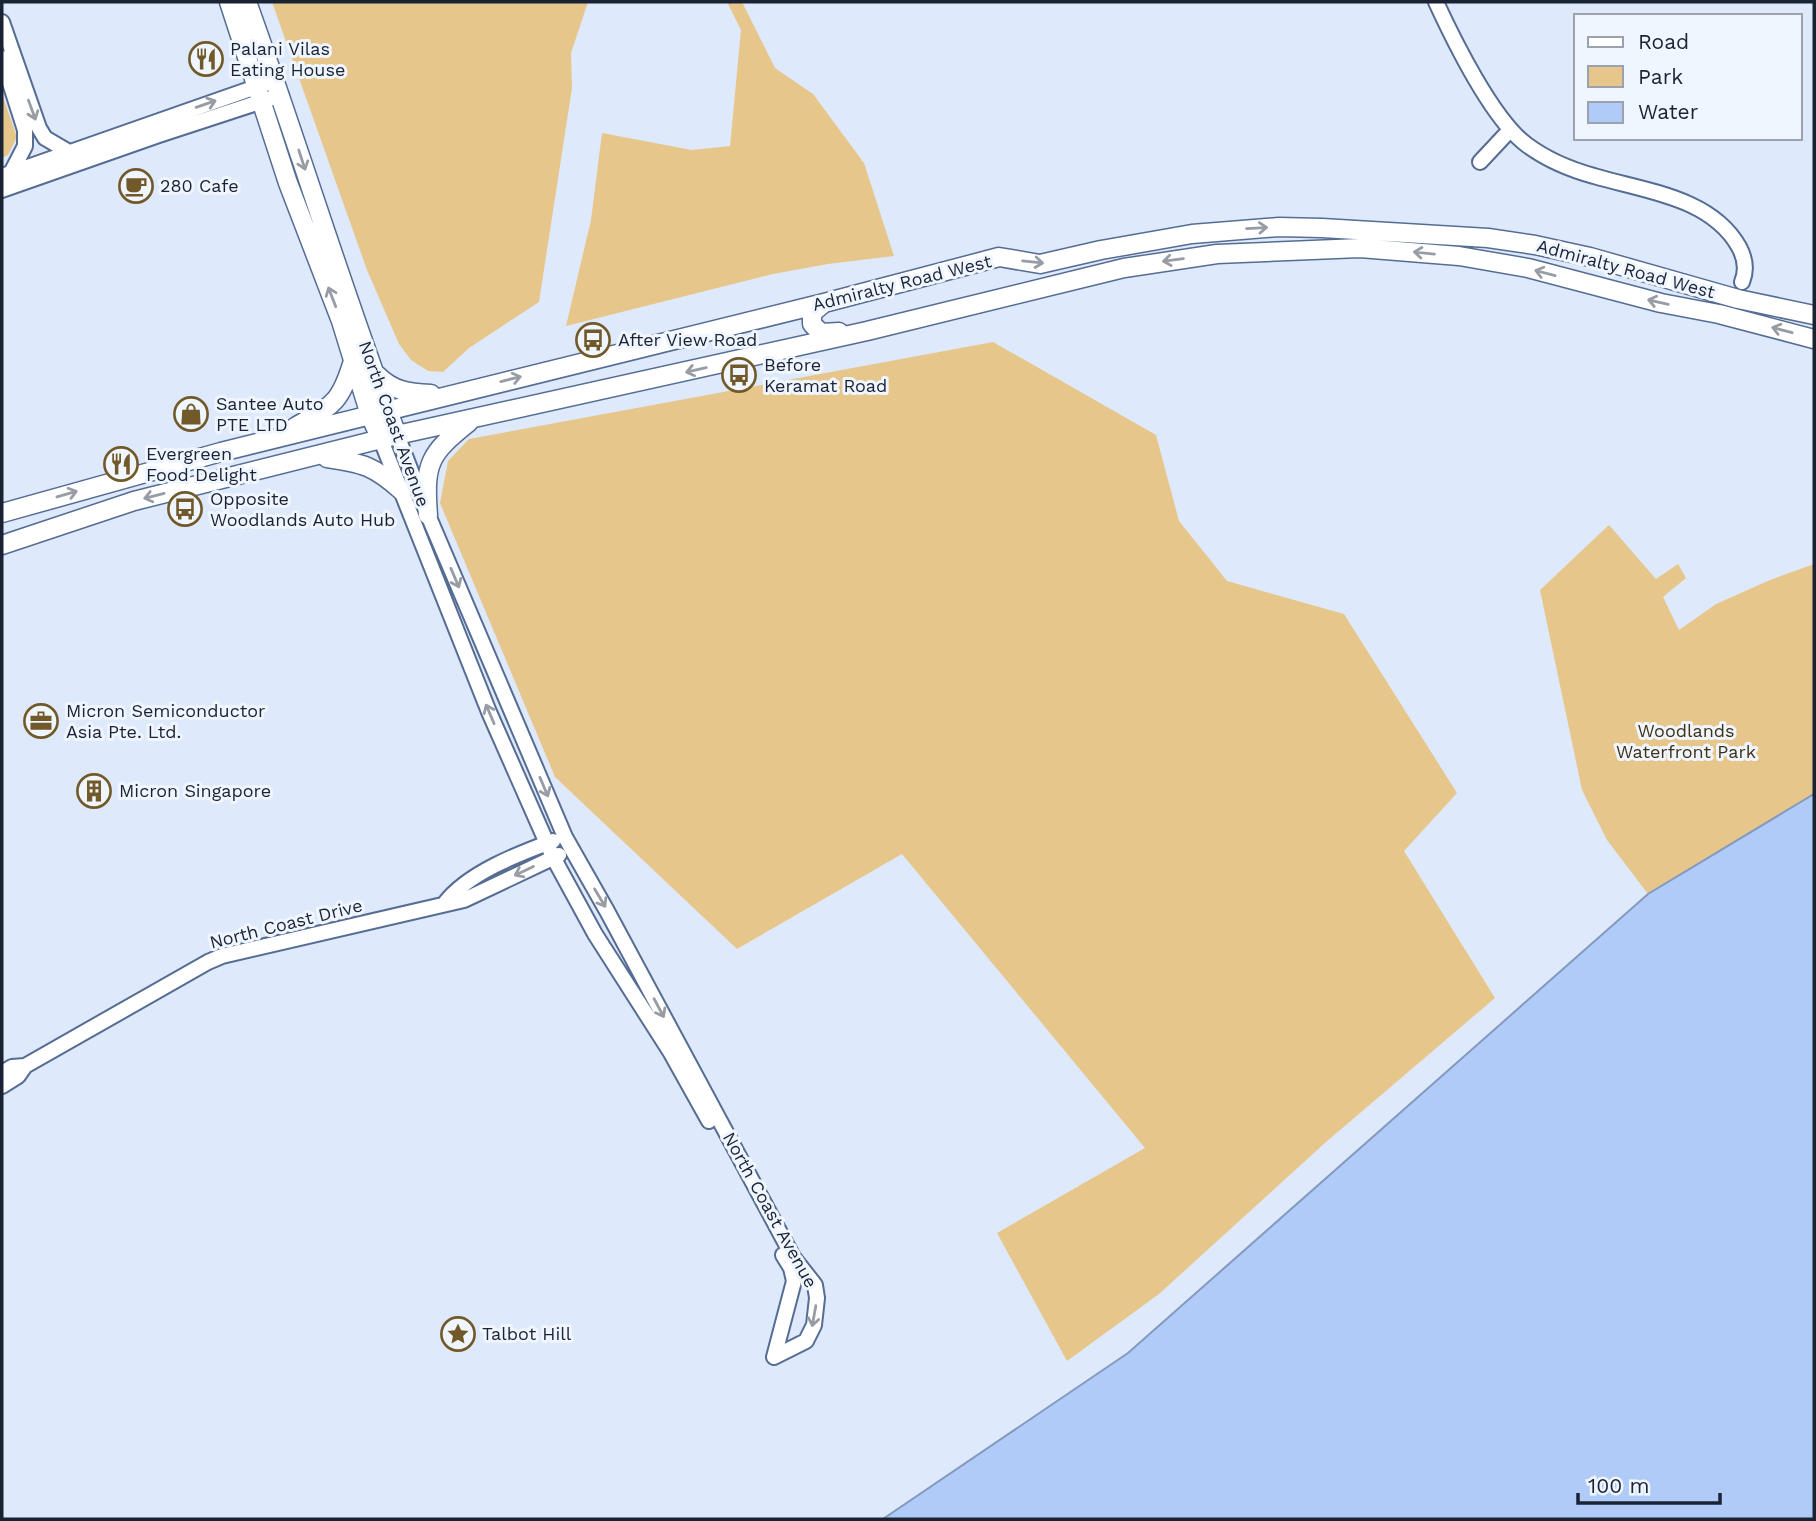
<svg xmlns="http://www.w3.org/2000/svg" width="1816" height="1521" font-family="'Work Sans',sans-serif">
<style>
.green{fill:#e7c68b}
.water{fill:#b1cbf9;stroke:#8399be;stroke-width:2}
.lines{fill:none;stroke-linecap:round;stroke-linejoin:round}
.minor-casing{stroke:#556c93;stroke-width:18}
.major-casing{stroke:#556c93;stroke-width:21}
.minor{stroke:#fff;stroke-width:14}
.major{stroke:#fff;stroke-width:18}
.oneway{stroke:#989ca4}
.labels{text-anchor:middle;stroke-width:6;stroke-linejoin:round;paint-order:stroke}
.poi-label{font-size:18px;fill:#192334;stroke:#f0f6ff;text-anchor:start}
.street-label{font-size:18px;fill:#192334;stroke:#f0f6ff}
.park-label{font-size:18px;fill:#3f3115;stroke:#f0f6ff}
</style>
<rect width="100%" height="100%" fill="#dee9fb"/>
<!-- green -->
<path class="green" d="M272,2H588L571,53L572,88L539,302L469,348L443,372L428,371L411,360L399,344L367,270Z
M727,2H742L775,68L813,94L864,163L894,256L828,264L773,274L566,326L591,220L602,133L692,150L730,146L741,30Z
M2,94L17,137L8,155L2,158Z
M993,342L1156,435L1179,521L1227,581L1344,614L1457,793L1404,851L1495,998L1326,1142L1159,1294L1067,1361L997,1233L1145,1148L902,854L737,949L555,777L440,503L448,461L469,439Z
M1609,525L1656,579L1678,564L1686,578L1663,597L1679,630L1716,604L1770,580L1814,564V794L1648,894L1607,840L1582,790L1540,590Z"/>
<!-- water -->
<path class="water" d="M1814,794V1519H883L1128,1353L1648,894Z"/>
<g class="lines">
<!-- minor casing -->
<g class="minor-casing">
<path id="minor" d="M1436,2C1454,41 1493,120 1527,145C1546,159 1572,170 1594,176C1644,191 1711,197 1739,247C1745,258 1747,270 1742,282
M2,22L39,128L45,138L69,152
M2,58L25,130V146L11,173
M1480,162L1509,131
M2,176L276,80
M2,190L159,135L281,95
M397,435L428,515L565,837L607,911L793,1257L815,1285L817,1298L814,1325L806,1341L774,1357
M381,440L489,712L553,857L595,934L671,1053L709,1121
M445,903C468,873 518,854 553,841
M2,1073L12,1067L25,1066
M2,1086L18,1076L25,1066L208,962L222,956L464,900L559,855
M774,1357L794,1281L791,1268L783,1255"/>
</g>
<!-- major casing -->
<g class="major-casing">
<path id="major" d="M229,2L288,183L341,321L370,415L381,440
M247,2C299,146 343,292 397,435
M824,303L812,313V324L821,333L839,332
M377,375C393,391 408,393 431,394
M295,427C333,405 340,404 353,361
M327,458C363,463 374,466 402,491
M2,513L221,452L824,303L999,257L1040,264L1101,250L1192,234L1279,227L1322,228L1488,238L1535,245L1590,257L1738,299L1814,315
M428,515C424,463 429,454 469,422
M2,545L134,501L397,435L867,331L1124,268L1217,254L1360,248L1459,256L1528,268L1661,303L1719,314L1814,339"/>
</g>
<!-- minor -->
<use href="#minor" class="minor"/>
<!-- major -->
<use href="#major" class="major"/>
</g>
<!-- one-way arrows -->
<defs><path id="oneway-shaft" d="M-6 0H5M1.5-3L5.5 0L1.5 3" fill="none" stroke-width="1.6" stroke-linecap="round" stroke-linejoin="round" transform="scale(1.75)"/></defs>
<g class="oneway">
<use href="#oneway-shaft" transform="translate(206 104) rotate(-19)"/>
<use href="#oneway-shaft" transform="translate(32 110) rotate(70)"/>
<use href="#oneway-shaft" transform="translate(302 160) rotate(72)"/>
<use href="#oneway-shaft" transform="translate(1257 228) rotate(-3)"/>
<use href="#oneway-shaft" transform="translate(1424 253) rotate(-174)"/>
<use href="#oneway-shaft" transform="translate(1173 260) rotate(172)"/>
<use href="#oneway-shaft" transform="translate(1033 262) rotate(6)"/>
<use href="#oneway-shaft" transform="translate(1545 273) rotate(-165)"/>
<use href="#oneway-shaft" transform="translate(332 297) rotate(-111)"/>
<use href="#oneway-shaft" transform="translate(1658 302) rotate(-167)"/>
<use href="#oneway-shaft" transform="translate(1782 330) rotate(-165)"/>
<use href="#oneway-shaft" transform="translate(696 370) rotate(167)"/>
<use href="#oneway-shaft" transform="translate(511 379) rotate(-14)"/>
<use href="#oneway-shaft" transform="translate(67 494) rotate(-16)"/>
<use href="#oneway-shaft" transform="translate(154 496) rotate(166)"/>
<use href="#oneway-shaft" transform="translate(455 578) rotate(67)"/>
<use href="#oneway-shaft" transform="translate(490 714) rotate(-113)"/>
<use href="#oneway-shaft" transform="translate(544 787) rotate(67)"/>
<use href="#oneway-shaft" transform="translate(524 871) rotate(154)"/>
<use href="#oneway-shaft" transform="translate(600 898) rotate(59)"/>
<use href="#oneway-shaft" transform="translate(659 1008) rotate(62)"/>
<use href="#oneway-shaft" transform="translate(814 1316) rotate(100)"/>
</g>
<!-- icons -->
<defs>
<g id="restaurant-ring" transform="scale(1.75)"><circle r="9.5" fill="#f0f6ff" stroke="#72592a" stroke-width="1.5"/><path d="M-5-6h1v4h1v-4h1v4h1v-4h1v5L-1.5 .5V6h-2V.5L-5-1ZM5-6V6H3V1.5H1.5Q1.5-4 5-6Z" fill="#72592a"/></g>
<g id="cafe-ring" transform="scale(1.75)"><circle r="9.5" fill="#f0f6ff" stroke="#72592a" stroke-width="1.5"/><path d="M-5.5-4.5H6V0H3Q3 3.5 0 3.5H-2.5Q-5.5 3.5-5.5 0ZM3-3.2v2h1.7v-2ZM-6 4.5H4V6H-6Z" fill="#72592a"/></g>
<g id="bus-ring" transform="scale(1.75)"><circle r="9.5" fill="#f0f6ff" stroke="#72592a" stroke-width="1.5"/><path d="M-5-6H5V4H4V6H2V4H-2V6H-4V4H-5ZM-3.5-4V0h7V-4ZM-3.5 1.2v1.5H-2V1.2ZM2 1.2v1.5H3.5V1.2Z" fill="#72592a"/></g>
<g id="shop-ring" transform="scale(1.75)"><circle r="9.5" fill="#f0f6ff" stroke="#72592a" stroke-width="1.5"/><path d="M-5-2.5h2.3a2.7 3.5 0 0 1 5.4 0H5L5.5 6h-11ZM-1.5-2.5h3a1.5 2.3 0 0 0-3 0Z" fill="#72592a"/></g>
<g id="office-ring" transform="scale(1.75)"><circle r="9.5" fill="#f0f6ff" stroke="#72592a" stroke-width="1.5"/><path d="M-6-3h4V-5.5h4V-3h4V5H-6ZM-1-4.5V-3h2v-1.5ZM-6 0V1H6V0Z" fill="#72592a"/></g>
<g id="building-ring" transform="scale(1.75)"><circle r="9.5" fill="#f0f6ff" stroke="#72592a" stroke-width="1.5"/><path d="M-4-6H4V6H1V3H-1V6H-4ZM-2.5-4.3h1.7v1.8h-1.7ZM.8-4.3h1.7v1.8H.8ZM-2.5-1h1.7V.8h-1.7ZM.8-1h1.7V.8H.8Z" fill="#72592a"/></g>
<g id="sight-ring" transform="scale(1.75)"><circle r="9.5" fill="#f0f6ff" stroke="#72592a" stroke-width="1.5"/><path d="M0-6L1.8-2.2L6-1.7L2.9 1.2L3.7 5.4L0 3.3L-3.7 5.4L-2.9 1.2L-6-1.7L-1.8-2.2Z" fill="#72592a"/></g>
</defs>
<g fill-rule="evenodd">
<use href="#restaurant-ring" x="206" y="59"/>
<use href="#cafe-ring" x="136" y="186"/>
<use href="#bus-ring" x="593" y="340"/>
<use href="#bus-ring" x="739" y="375"/>
<use href="#shop-ring" x="191" y="414"/>
<use href="#restaurant-ring" x="121" y="464"/>
<use href="#bus-ring" x="185" y="509"/>
<use href="#office-ring" x="41" y="721"/>
<use href="#building-ring" x="94" y="791"/>
<use href="#sight-ring" x="458" y="1334"/>
</g>
<g class="labels">
<!-- poi labels -->
<g class="poi-label">
<text x="230" y="55">Palani Vilas<tspan x="230" dy="21">Eating House</tspan></text>
<text x="160" y="192">280 Cafe</text>
<text x="618" y="346">After View Road</text>
<text x="764" y="371">Before<tspan x="764" dy="21">Keramat Road</tspan></text>
<text x="216" y="410">Santee Auto<tspan x="216" dy="21">PTE LTD</tspan></text>
<text x="146" y="460">Evergreen<tspan x="146" dy="21">Food Delight</tspan></text>
<text x="210" y="505">Opposite<tspan x="210" dy="21">Woodlands Auto Hub</tspan></text>
<text x="66" y="717">Micron Semiconductor<tspan x="66" dy="21">Asia Pte. Ltd.</tspan></text>
<text x="119" y="797">Micron Singapore</text>
<text x="482" y="1340">Talbot Hill</text>
</g>
<!-- street labels -->
<g class="street-label">
<text transform="translate(1626 269) rotate(15)" y="6">Admiralty Road West</text>
<text transform="translate(902 283) rotate(-14)" y="6">Admiralty Road West</text>
<text transform="translate(394 424) rotate(70)" y="6">North Coast Avenue</text>
<text transform="translate(286 924) rotate(-14)" y="6">North Coast Drive</text>
<text transform="translate(770 1210) rotate(61)" y="6">North Coast Avenue</text>
</g>
<!-- park labels -->
<g class="park-label">
<text x="1686" y="737">Woodlands<tspan x="1686" dy="21">Waterfront Park</tspan></text>
</g>
</g>
<!-- border -->
<rect width="1816" height="1521" fill="none" stroke="#192334" stroke-width="7"/>
<!-- legend -->
<rect x="1574" y="14" width="228" height="126" fill="#f0f6ff" stroke="#9aa2ae" stroke-width="2"/>
<rect x="1588" y="37" width="35" height="10" fill="#ffffff" stroke="#9aa2ae" stroke-width="2"/>
<text x="1638" y="49" font-size="21" fill="#192334">Road</text>
<rect x="1588" y="66" width="35" height="21" fill="#e7c68b" stroke="#9aa2ae" stroke-width="2"/>
<text x="1638" y="84" font-size="21" fill="#192334">Park</text>
<rect x="1588" y="102" width="35" height="21" fill="#b1cbf9" stroke="#9aa2ae" stroke-width="2"/>
<text x="1638" y="119" font-size="21" fill="#192334">Water</text>
<!-- scale -->
<path d="M1578 1493v10h142v-10" fill="none" stroke="#192334" stroke-width="3.5"/>
<text x="1588" y="1493" font-size="21" fill="#192334" stroke="#f0f6ff" stroke-width="5" paint-order="stroke">100 m</text>
</svg>
